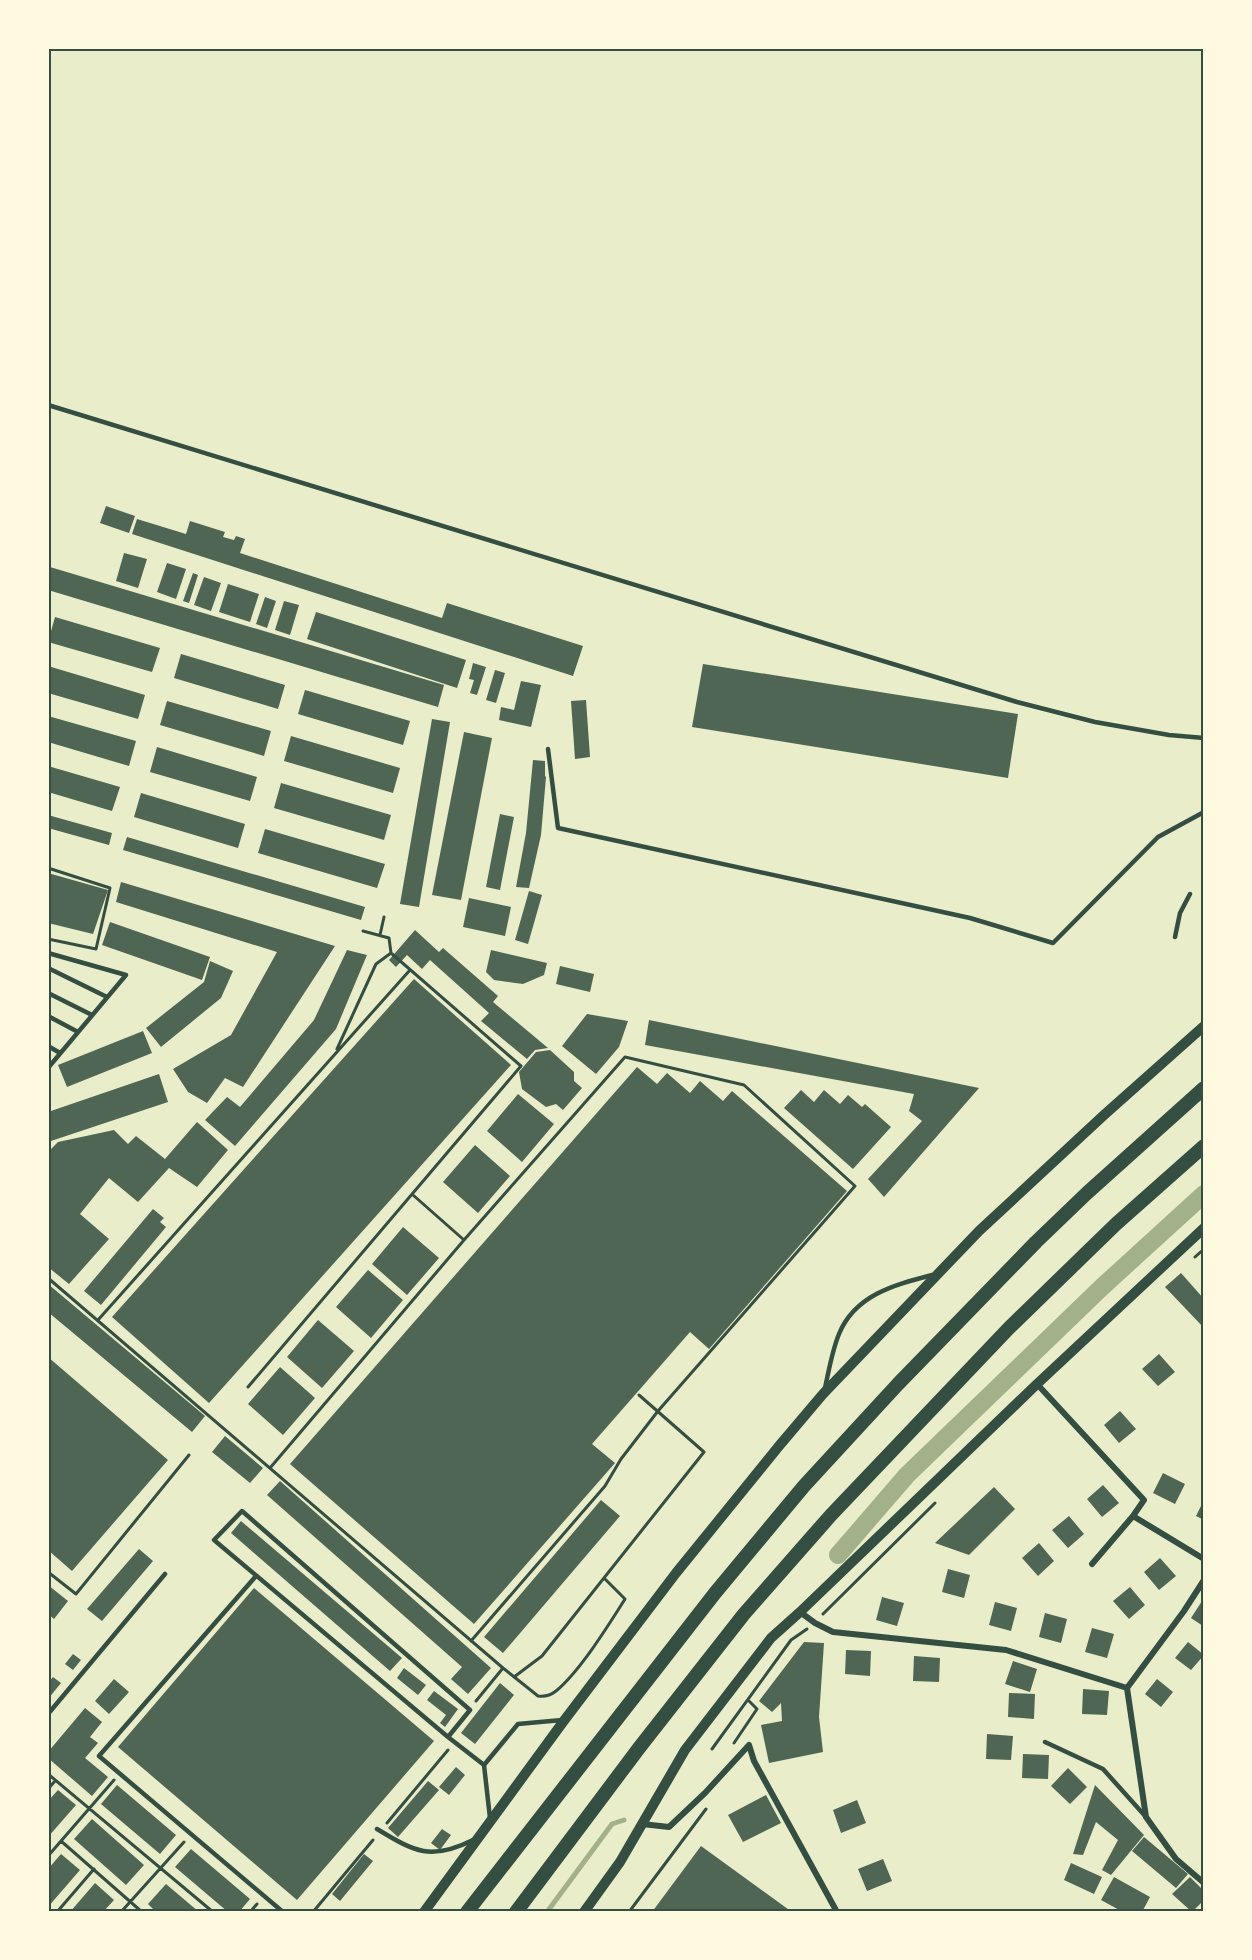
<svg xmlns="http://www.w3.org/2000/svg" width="1252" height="1960" font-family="'DM Sans',sans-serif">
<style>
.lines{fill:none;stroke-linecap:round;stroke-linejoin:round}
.stream{stroke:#a3b18a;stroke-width:5}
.canal{stroke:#a3b18a;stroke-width:18}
.building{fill:#4f6655}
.path{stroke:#344e41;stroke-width:3}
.service{stroke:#344e41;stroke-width:4.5}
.minor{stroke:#344e41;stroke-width:6}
.tertiary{stroke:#344e41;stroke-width:10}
.primary{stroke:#344e41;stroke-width:14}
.neatline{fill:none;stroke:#344e41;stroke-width:2}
</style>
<rect width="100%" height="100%" fill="#e9edc9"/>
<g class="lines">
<!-- stream -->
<path class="stream" d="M547,1912L612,1824L624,1820"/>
<!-- canal -->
<path class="canal" d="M838,1555L907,1475L1102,1287L1204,1194"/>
</g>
<!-- building -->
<path class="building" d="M106,506L135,516L129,533L100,523Z
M137,519L186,534L190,521L225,532L223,537L234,540L236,536L245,539L240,553L442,618L447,603L583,646L573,676L132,534Z
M124,553L147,559L138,588L116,581Z
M167,563L186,569L176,599L157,592Z
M50,567L444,685L438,707L48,590V574Z
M193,573L198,575L189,603L183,601Z
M204,577L221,583L211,611L194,605Z
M228,584L259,594L250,622L219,612Z
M265,597L276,601L267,628L256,624Z
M284,601L299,605L290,635L275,630Z
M316,612L466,660L457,688L307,639Z
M55,617L160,648L152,672L48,642Z
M181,654L285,685L278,709L174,678Z
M473,663L486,667L477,695L470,693L474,680L469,679Z
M703,664L1018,714L1008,778L692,727Z
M48,666L145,695L138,719L48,693Z
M495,670L505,673L496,703L486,700Z
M521,681L541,685L531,727L499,720L501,707L514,710Z
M305,690L410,721L403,745L298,714Z
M586,700L590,757L575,759L571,701Z
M167,701L271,731L264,756L160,725Z
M48,716L136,741L129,766L48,742Z
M432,719L450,722L419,907L400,904Z
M464,732L492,738L461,900L432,895Z
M291,736L400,768L393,793L284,761Z
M157,747L257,777L250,801L150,772Z
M533,760L545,761V776L546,777L541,835L529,888L516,887L526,833Z
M48,766L120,787L112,811L48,792Z
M281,783L391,815L384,840L274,808Z
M141,793L245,824L238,848L134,817Z
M500,814L514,817L500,890L486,887Z
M48,815L112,833L109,845L48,828Z
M265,829L385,864L377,888L258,853Z
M127,837L365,907L361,920L123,850Z
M48,873L108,890L93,934L48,923Z
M121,882L335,946L243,1087L225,1078L207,1103L188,1092L173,1069L231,1035L277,952L116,902Z
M529,891L542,895L528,944L515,940Z
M469,898L511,907L505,936L463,927Z
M110,922L210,957L202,980L102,945Z
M415,930L439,952L443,948L498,996L493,1002L548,1048L535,1050L527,1059L481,1021L489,1013L430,960L422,969L407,955L396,967L389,960Z
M347,950L367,955L336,1029L235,1146L205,1120L227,1097L240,1107L314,1020Z
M491,950L547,963L544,975L523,984L494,980L486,972Z
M210,961L233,971L221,998L161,1047L146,1028L204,982Z
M560,966L594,974L590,992L556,984Z
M414,979L511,1065L209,1403L112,1317Z
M587,1014L628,1021L619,1047L596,1074L562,1046Z
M649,1020L979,1088L884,1197L868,1179L922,1121L909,1111L914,1094L645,1045Z
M143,1031L152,1053L67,1087L58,1065Z
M550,1050L574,1072V1081L582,1088L563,1110L556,1104L546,1107L522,1089L519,1072L536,1052Z
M637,1067L657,1084L667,1073L690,1093L700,1081L723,1101L732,1091L847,1191L709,1349L690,1332L592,1444L615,1463L474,1624L290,1464Z
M159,1074L168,1102L48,1142V1112Z
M801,1090L814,1102L824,1090L840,1104L848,1095L862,1107L865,1104L891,1127L853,1169L784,1108Z
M518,1094L554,1124L522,1162L487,1131Z
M197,1122L228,1150L197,1187L169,1168L138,1202L109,1178L80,1214L109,1239L69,1284L48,1267V1152L58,1142L114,1130L128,1144L136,1136L165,1159Z
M475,1145L510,1176L478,1213L443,1182Z
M153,1209L164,1218L160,1222L166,1227L101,1305L84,1291Z
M403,1227L439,1258L407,1295L372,1264Z
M368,1270L403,1300L371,1338L336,1307Z
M1181,1273L1204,1299V1328L1165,1287Z
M48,1284L205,1416L192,1432L48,1312Z
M318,1320L354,1351L322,1388L287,1357Z
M1159,1354L1175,1372L1158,1386L1142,1369Z
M48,1357L168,1460L72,1571L48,1550Z
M280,1367L315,1398L283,1435L248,1404Z
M1120,1411L1136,1429L1119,1443L1104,1425Z
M225,1436L263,1468L250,1483L212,1452Z
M1163,1473L1185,1484L1175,1504L1153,1493Z
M280,1481L491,1668L468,1694L451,1679L462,1667L267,1495Z
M1103,1485L1119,1503L1102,1517L1087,1499Z
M994,1487L1015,1509L969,1555L935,1543Z
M601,1500L620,1516L503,1653L484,1637Z
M1204,1500V1520L1196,1516Z
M1069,1516L1084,1534L1068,1548L1052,1530Z
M241,1521L402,1658L390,1671L231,1533Z
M1039,1543L1054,1561L1038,1576L1022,1558Z
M139,1549L153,1561L102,1621L87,1609Z
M1160,1558L1176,1576L1159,1590L1144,1572Z
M948,1569L970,1575L964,1598L942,1592Z
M48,1585L68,1601L54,1619L48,1614Z
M1130,1587L1145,1605L1129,1619L1113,1601Z
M254,1588L434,1741L297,1900L118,1747Z
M882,1597L904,1603L897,1626L876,1620Z
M1204,1598V1624L1203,1626L1191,1618Z
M995,1602L1017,1608L1011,1631L989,1625Z
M1045,1613L1067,1619L1061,1643L1039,1637Z
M1092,1628L1114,1634L1107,1658L1085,1652Z
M804,1642L824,1643L819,1717L823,1752L769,1763L761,1725L782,1721L781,1703L772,1712L759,1701Z
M1188,1642L1204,1655L1191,1670L1175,1658Z
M846,1650L871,1651L870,1676L845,1674Z
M73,1654L81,1660L73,1670L65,1664Z
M914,1656L940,1658L939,1682L913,1681Z
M1013,1661L1037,1669L1030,1692L1005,1684Z
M404,1668L426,1685L418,1695L397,1678Z
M53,1677L61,1683L48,1699V1683Z
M114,1679L129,1692L109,1714L95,1701Z
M1157,1679L1173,1692L1161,1707L1145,1694Z
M500,1683L514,1695L475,1744L461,1733Z
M1083,1689L1109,1691L1107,1715L1082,1714Z
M434,1691L458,1709L445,1727L440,1723L446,1715L427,1700Z
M1009,1693L1035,1694L1034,1719L1008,1717Z
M85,1708L102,1722L90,1737L98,1743L85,1758L108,1777L92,1796L48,1758V1752Z
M987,1734L1013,1736L1011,1760L986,1759Z
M1023,1754L1049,1755L1048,1779L1022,1778Z
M456,1767L465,1775L449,1795L439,1787Z
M1068,1768L1087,1787L1070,1804L1051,1786Z
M428,1781L439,1790L398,1837L388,1828Z
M117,1785L176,1835L160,1854L101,1804Z
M1095,1785L1144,1835L1111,1875L1102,1870L1118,1840L1096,1822L1083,1855L1073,1854Z
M58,1790L76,1805L48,1837V1801Z
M766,1795L781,1823L743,1842L728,1815Z
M857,1800L866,1823L841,1833L833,1810Z
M92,1819L144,1865L126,1885L74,1839Z
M442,1829L451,1835L440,1850L431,1843Z
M1144,1837L1188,1874L1176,1888L1132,1851Z
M701,1846L792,1912H652Z
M191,1849L250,1899L239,1912H228L175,1867Z
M61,1854L80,1870L48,1907V1869Z
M364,1854L373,1861L340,1901L332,1894Z
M883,1859L892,1881L867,1891L858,1869Z
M1071,1863L1102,1877L1094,1894L1064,1880Z
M1114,1877L1150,1897L1142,1912H1123L1101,1900Z
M1190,1877L1204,1891V1900L1192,1912L1172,1894Z
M95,1883L114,1900L103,1912H70Z
M166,1884L199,1912H156L148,1904Z"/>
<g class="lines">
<!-- path -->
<path class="path" d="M48,868L110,888L96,949L48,939
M380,935L384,917
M337,1049L376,964L391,953
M413,1195L464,1240
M1195,1257L1204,1249
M48,1278L503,1668L538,1696C545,1697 551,1695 556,1691C580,1671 608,1626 625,1599L604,1578
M98,1320L410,970
M248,1387L521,1066L391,953L389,938L363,931
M270,1468L464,1240L625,1057L744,1085L855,1186L658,1411L621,1459L605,1486L471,1641
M48,1572L76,1594L189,1455
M823,1614L935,1503
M514,1677L542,1656L704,1452L639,1395
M476,1701L503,1668
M734,1743L757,1709L749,1701
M712,1749L791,1640L807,1629
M48,1774L213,1912
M48,1789L55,1781
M387,1823L448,1750
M61,1841L142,1912
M48,1856L114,1780
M57,1912L94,1869
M121,1912L184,1842
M250,1912L257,1904
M313,1912L373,1840
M629,1912L706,1809"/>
<!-- service -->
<path class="service" d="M48,405L1017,702L1095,722L1169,735L1204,738
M548,749L558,828L970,918L1053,943L1158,837L1204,812
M1175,937L1180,913L1190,894
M48,953L126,975L48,1068
M48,968L107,997
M48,993L92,1015
M48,1016L78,1032
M48,1046L60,1053
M825,1388C829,1370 832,1351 839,1334C855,1295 894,1285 932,1275
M256,1576L99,1756L283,1912
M48,1714L165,1574
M448,1737L470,1710L242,1511L214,1540L448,1737L484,1765L490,1818
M1045,1742L1103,1769L1146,1817
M484,1765L518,1724L562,1720
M377,1829C415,1852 431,1861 473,1840"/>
<!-- minor -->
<path class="minor" d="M1037,1384L1144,1500L1133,1516L1204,1559
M1092,1564L1133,1516
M1204,1580L1184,1611L1127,1688L1146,1817L1176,1859L1204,1883
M800,1612L815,1623L833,1632L1006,1650L1127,1688
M642,1824L669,1827L705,1793L749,1745L754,1761L837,1912"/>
<!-- tertiary -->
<path class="tertiary" d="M424,1912L563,1722L676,1573L779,1446L823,1394L979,1231L1104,1115L1204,1026
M584,1912L620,1862L685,1750L771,1638L800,1612L1037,1384L1204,1228"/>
<!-- primary -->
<path class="primary" d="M467,1912L715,1593L804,1486L898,1384L1036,1242L1087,1193L1204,1088
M516,1912L639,1748L744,1614L831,1515L1009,1328L1116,1224L1204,1146"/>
</g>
<!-- border -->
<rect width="1252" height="1960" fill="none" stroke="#fefae0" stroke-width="99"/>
<rect x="50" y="50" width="1152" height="1860" class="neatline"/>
</svg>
